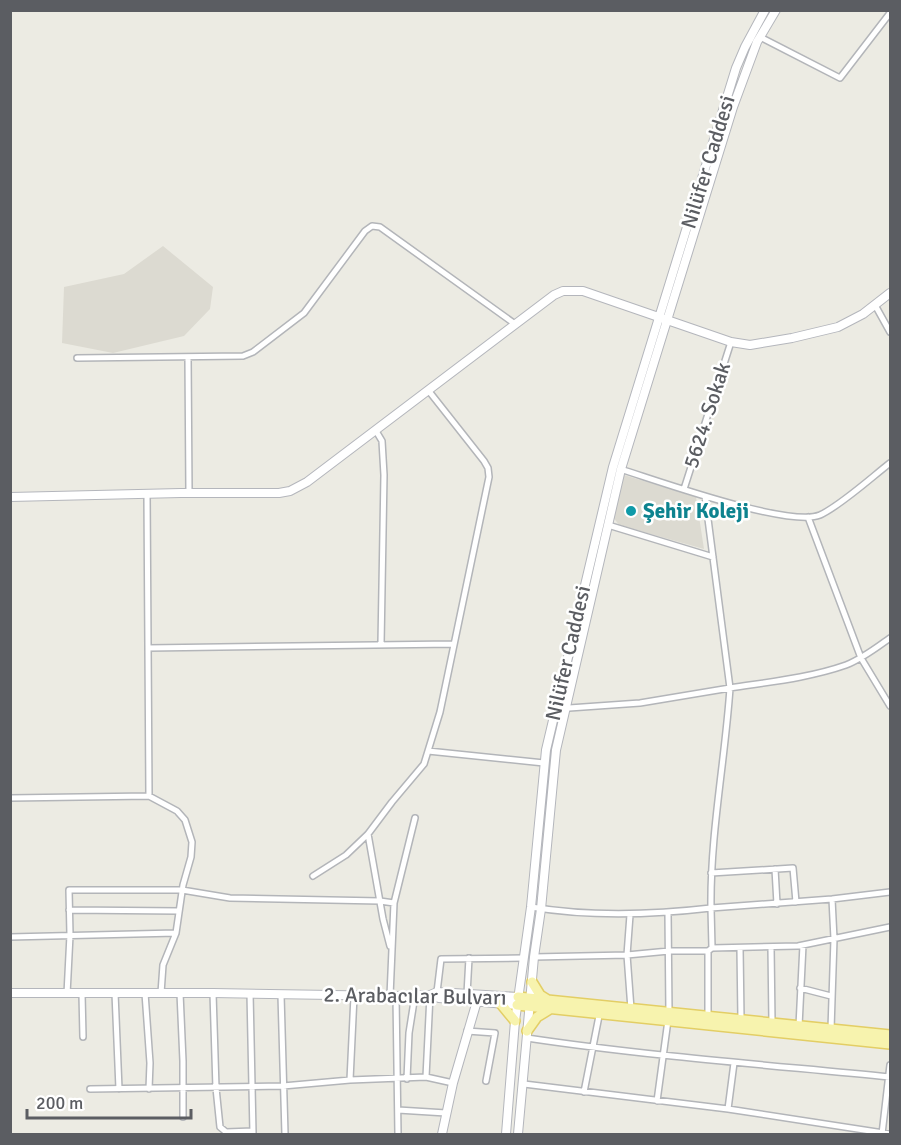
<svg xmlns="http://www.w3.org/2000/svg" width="901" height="1145" font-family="Signika,sans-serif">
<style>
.education{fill:#dcdad1}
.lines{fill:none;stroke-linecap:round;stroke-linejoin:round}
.street-casing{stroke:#b3b5b9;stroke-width:8}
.secondary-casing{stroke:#b4b6bc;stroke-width:10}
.primary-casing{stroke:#e3ce65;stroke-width:12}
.street{stroke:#fff;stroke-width:5}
.secondary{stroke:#fff;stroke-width:8}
.primary{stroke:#f7f3ae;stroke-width:9}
.culture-dot{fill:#0f9aa8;stroke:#fff;stroke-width:2}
.labels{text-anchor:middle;stroke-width:5;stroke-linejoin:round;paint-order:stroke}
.street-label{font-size:21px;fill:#5b5d62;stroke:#fff}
.culture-label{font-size:21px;font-weight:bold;fill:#0d838f;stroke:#fff;text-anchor:start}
</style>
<rect width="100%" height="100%" fill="#ecebe3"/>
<!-- education -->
<path class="education" d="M163,246L213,287L210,309L184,336L113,353L62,343L64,287L124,274Z
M624,475L696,497L704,549L619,525L613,517Z"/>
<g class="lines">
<!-- street casing -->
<g class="street-casing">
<path id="street" d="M760,37L840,78L890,13
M875,305L890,332
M188,357L189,493
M77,358L243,356L253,352L304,313L365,231L372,226L380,227L515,324
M376,431L382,441L384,475L381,644
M620,469C656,480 789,528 820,515C840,506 872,477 890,463
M684,489L731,342
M147,494L149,796
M705,496L730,688C768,682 809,678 846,665C862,659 876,648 890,638
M808,517L861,658L890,706
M608,525L713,557
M148,648L454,644
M428,751L544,763
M10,798L149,796L177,811L185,820L192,842L191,857L183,885L176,933L163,965L161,993
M368,834L383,919L390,946
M775,869L777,904
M711,873L793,868L796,902
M313,876L346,855L368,834L392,802L424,764L440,712L489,477L488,468L484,461L428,390
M531,907C591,917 651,915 711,908C710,835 725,761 730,688L640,703L555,709
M69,910L179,911
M630,915L627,955L631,1009
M10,937L176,933
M771,947L772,1022
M712,948L798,946L890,927
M740,948L741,1019
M534,957L627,955L669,951H708
M800,988L831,996
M437,992L441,959L523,958
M115,993L119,1089
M145,993L150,1063L149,1089
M180,993L183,1061V1117
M213,993L216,1088L220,1127L226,1132L253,1131
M250,993L253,1133
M67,994L70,935L69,890H182L230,898L380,901L394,903
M82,994L83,1037
M467,994L469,958
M281,995L285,1134
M390,996L394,903L415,818
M396,996L398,1134
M708,1017V951L712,948L711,908L832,899L890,892
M799,1026L803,945
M831,1029L834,939L832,899
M467,1031L495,1033L486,1081
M527,1038C647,1056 769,1065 890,1077
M426,1077L430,995
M407,1079L409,1033L415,995
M350,1080L354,996
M524,1084L728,1109L890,1134
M90,1089L283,1086L350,1080L426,1077L453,1083
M584,1092L599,1016
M657,1101L669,1013L668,913
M728,1109L734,1063
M398,1110L446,1113
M882,1134L890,1065"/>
</g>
<!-- secondary casing -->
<g class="secondary-casing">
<path id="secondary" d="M10,497L181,493H279L290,491L307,482L554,295L563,291H583L731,342L750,345L792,338L838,327L863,314L890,293
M10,993H213L396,996L430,995L437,992L518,997
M430,995L439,998L517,1005
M442,1134L453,1083L477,1001
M506,1134L515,1021L531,907L546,750L613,467L736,68L745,47L765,10
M518,1134L534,957L541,909L556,750L621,469L733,107L757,42L776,10"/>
</g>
<!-- primary casing -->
<g class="primary-casing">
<path id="primary" d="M532,982L540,995L548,1000
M518,997L890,1035
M501,1004L515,1021
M517,1005L890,1044
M527,1031L537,1017L550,1009"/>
</g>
<!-- street -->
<use href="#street" class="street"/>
<!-- secondary -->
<use href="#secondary" class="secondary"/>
<!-- primary -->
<use href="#primary" class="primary"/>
</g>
<!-- markers -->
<circle class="culture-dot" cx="631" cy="511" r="6"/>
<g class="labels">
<!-- street labels -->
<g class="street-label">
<text transform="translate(708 162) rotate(-73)" y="7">Nilüfer Caddesi</text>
<text transform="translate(707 415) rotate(-72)" y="7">5624. Sokak</text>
<text transform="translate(568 653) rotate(-77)" y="7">Nilüfer Caddesi</text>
<text transform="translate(415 996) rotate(1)" y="7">2. Arabacılar Bulvarı</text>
</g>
<!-- culture labels -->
<g class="culture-label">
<text x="643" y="518">Şehir Koleji</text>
</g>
</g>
<!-- border -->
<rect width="901" height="1145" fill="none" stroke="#5b5d62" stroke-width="24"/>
<!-- scale -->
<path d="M27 1109v9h164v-9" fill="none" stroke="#5b5d62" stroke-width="3"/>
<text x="36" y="1109" font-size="18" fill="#5b5d62" stroke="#ffffff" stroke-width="4.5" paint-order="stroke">200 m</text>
</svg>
